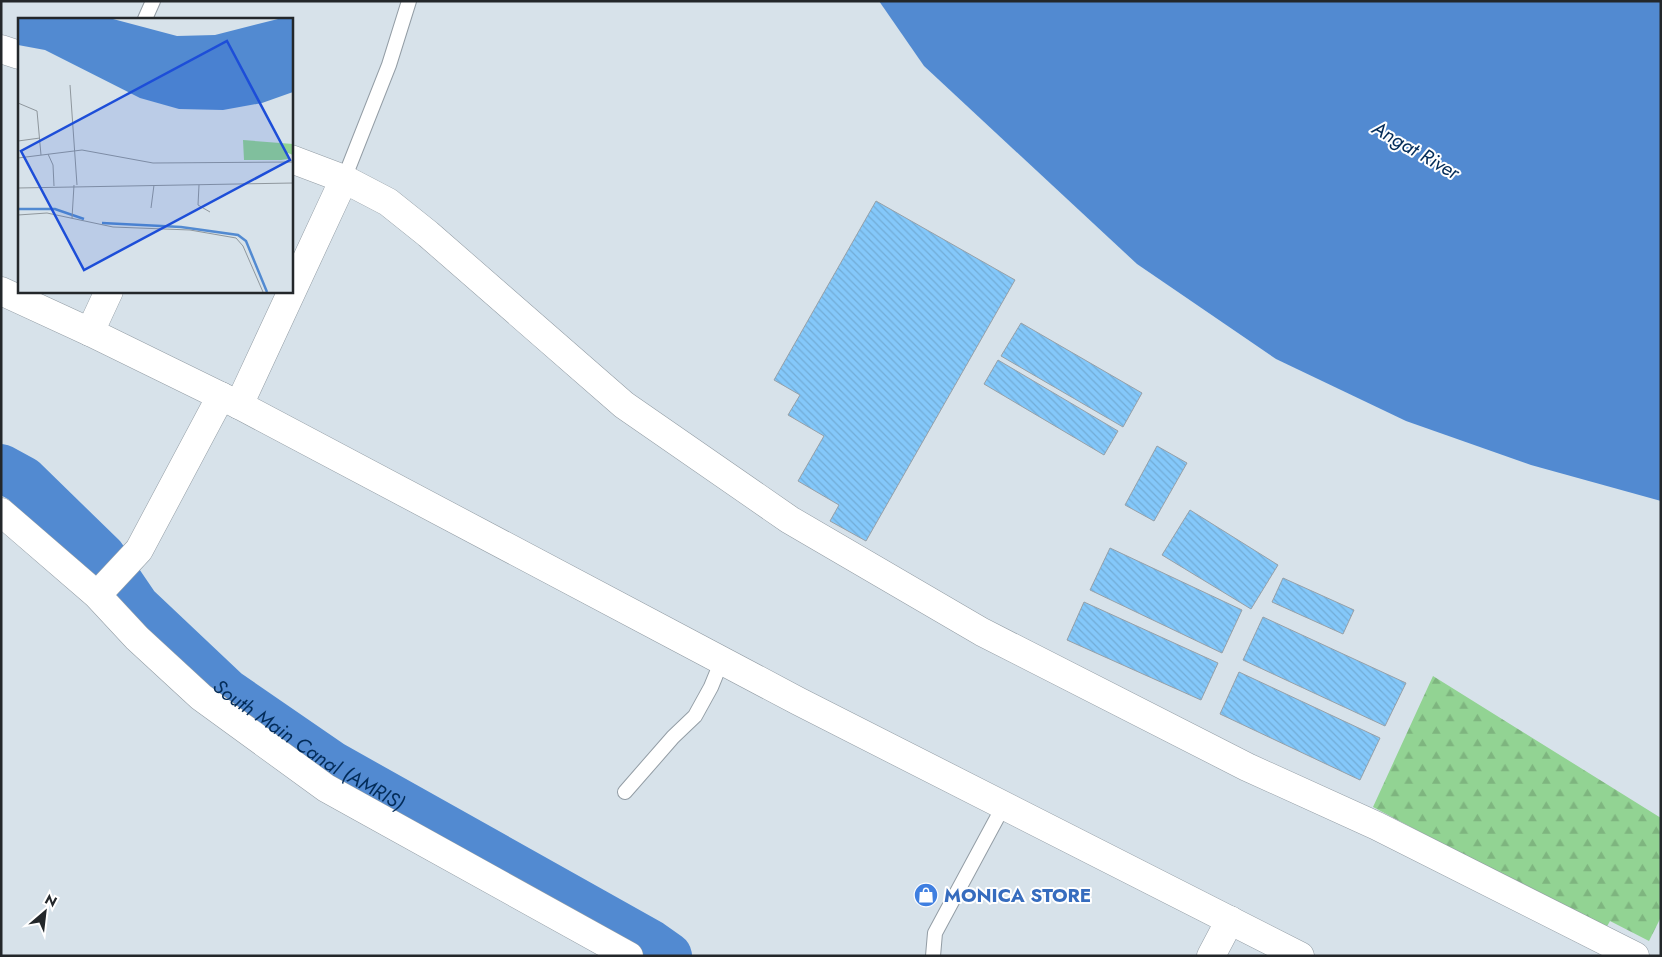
<svg xmlns="http://www.w3.org/2000/svg" width="1662" height="957" font-family="Jost,sans-serif">
<style>
.forest{fill:url(#forest-firs)}
.water{fill:#528ad1}
.lines{fill:none;stroke-linecap:round;stroke-linejoin:round}
.river{stroke:#528ad1;stroke-width:48}
.building{fill:url(#building-back-hatch);stroke:#96a0a8}
.lane-casing{stroke:#939da5;stroke-width:16}
.street-casing{stroke:#939da5;stroke-width:29}
.secondary-casing{stroke:#939da5;stroke-width:29}
.lane{stroke:#fff;stroke-width:14}
.street{stroke:#fff;stroke-width:28}
.secondary{stroke:#fff;stroke-width:28}
.labels{text-anchor:middle;stroke-width:4;stroke-linejoin:round;paint-order:stroke}
.shop-label{font-size:19px;font-weight:bold;fill:#366cbe;stroke:#fff;text-anchor:start}
.water-label{font-size:20px;font-style:italic;fill:#032c59;stroke:#fff}
.inset-river{fill:none;stroke:#528ad1;stroke-width:2.5}
.inset-road{fill:none;stroke:#8f979d;stroke-width:1}
.view{fill:#1d4ed8;fill-opacity:0.15;stroke:#1d4ed8;stroke-width:2.5}
.inset-edge{fill:none;stroke:#23272a;stroke-width:2.5}
</style>
<defs>
<pattern id="forest-firs" width="22" height="20" patternUnits="userSpaceOnUse" patternTransform="scale(1.25)"><rect width="22" height="20" fill="#92d393"/><path d="M5 1l3.5 6h-7zM16 11l3.5 6h-7z" fill="#7eb57f"/></pattern>
<pattern id="building-back-hatch" width="6" height="6" patternUnits="userSpaceOnUse" patternTransform="scale(1.25)"><rect width="6" height="6" fill="#84c8fa"/><path d="M-1 5l2 2M0 0l6 6M5-1l2 2" fill="none" stroke="#72acd6"/></pattern>
</defs>
<rect width="100%" height="100%" fill="#d7e2ea"/>
<!-- forest -->
<path class="forest" d="M1433,676L1661,818V917L1649,941L1610,921L1605,930L1373,807Z"/>
<!-- water -->
<path class="water" d="M879,1H1661V501L1531,465L1406,421L1276,359L1137,264L924,66Z"/>
<g class="lines">
<!-- river -->
<path class="river" id="s1" d="M1,468L23,480L102,557L136,607L226,692L332,765L651,944L668,956"/>
</g>
<!-- building -->
<path class="building" d="M876,201L1015,280L866,541L830,521L839,505L798,481L824,436L788,415L800,395L774,380Z
M1021,323L1142,393L1123,427L1001,356Z
M998,360L1118,431L1104,455L984,384Z
M1157,446L1187,463L1154,521L1125,505Z
M1190,510L1278,565L1251,609L1162,555Z
M1110,548L1242,610L1222,653L1090,590Z
M1283,578L1354,610L1343,634L1272,602Z
M1084,602L1218,663L1201,700L1067,640Z
M1263,617L1406,683L1385,726L1243,660Z
M1239,672L1380,738L1360,780L1220,714Z"/>
<g class="lines">
<!-- lane casing -->
<g class="lane-casing">
<path id="lane" d="M145,19L153,1
M344,179L389,65L409,1
M625,792L673,737L695,716L711,687L722,660
M933,956L935,933L1004,805"/>
</g>
<!-- street casing -->
<g class="street-casing">
<path id="street" d="M1,49L19,55
M291,159L344,179L388,202L428,234L624,405L790,520L982,632L1247,767L1377,826L1635,956
M90,332L109,291
M239,405L344,179
M1,512L97,595L137,638L201,697L326,788L629,956
M97,595L139,550L221,396
M1211,956L1230,920"/>
</g>
<!-- secondary casing -->
<g class="secondary-casing">
<path id="secondary" d="M1,291L90,332L239,405L798,701L1300,956"/>
</g>
<!-- lane -->
<use href="#lane" class="lane"/>
<!-- street -->
<use href="#street" class="street"/>
<!-- secondary -->
<use href="#secondary" class="secondary"/>
</g>
<!-- icons -->
<defs>
<g id="shop-disc" transform="scale(1.25)"><circle r="9.5" fill="#3f7fe0" stroke="#fff"/><path d="M-5-2.5h2.3a2.7 3.5 0 0 1 5.4 0H5L5.5 6h-11ZM-1.5-2.5h3a1.5 2.3 0 0 0-3 0Z" fill="#fff"/></g>
</defs>
<g fill-rule="evenodd">
<use href="#shop-disc" x="926" y="895"/>
</g>
<g class="labels">
<!-- shop labels -->
<g class="shop-label">
<text x="944" y="902">MONICA STORE</text>
</g>
<!-- water labels -->
<g class="water-label">
<text transform="translate(1416 150) rotate(30)" y="7">Angat River</text>
<text dy="7" stroke="none"><textPath href="#s1" startOffset="418">South Main Canal (AMRIS)</textPath></text>
</g>
</g>
<!-- overview -->
<g transform="translate(18 18)">
<rect width="275" height="275" fill="#d7e2ea"/>
<path d="M225,122L275,126V137L270,135V141L263,142H226Z" fill="#92d393"/>
<path d="M0,1H95L159,18L197,17L260,1H275V74L244,85L205,92L161,91L122,80L27,32L0,27Z" fill="#528ad1"/>
<path class="inset-river" d="M0,191H37L66,201M84,205L163,209L220,217L228,223L249,274"/>
<path class="inset-road" d="M52,67L59,167M0,85L19,93L23,137M0,123L22,120M30,136L35,147L36,168M0,140L64,132L135,145L275,144M181,167L180,187L192,194M0,170L275,165M133,190L136,167M0,197L29,195L95,209L172,212L218,220L225,228L245,274M54,200L56,167"/>
<path class="view" d="M209,23L272,142L66,252L3,133Z"/>
<rect width="275" height="275" class="inset-edge"/>
</g>
<!-- border -->
<rect width="1662" height="957" fill="none" stroke="#23272a" stroke-width="5"/>
<!-- north arrow -->
<g transform="translate(45 912) rotate(28)" stroke="#ffffff" stroke-width="4" paint-order="stroke">
<path d="M0-4L9 19L0 12L-9 19Z" fill="#23272a"/>
<text y="-8" font-size="14" font-weight="bold" text-anchor="middle" fill="#23272a">N</text>
</g>
</svg>
